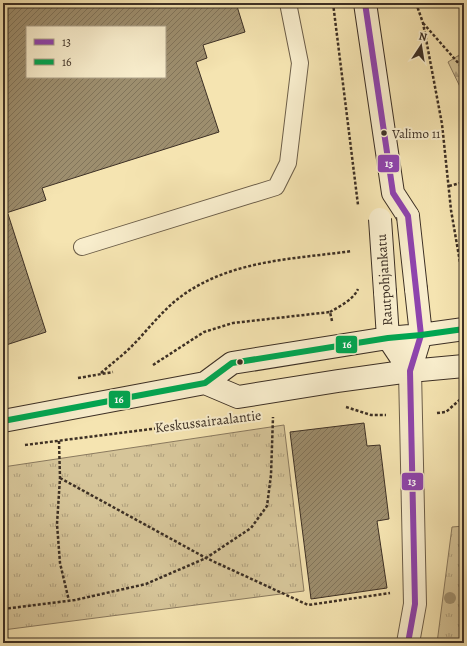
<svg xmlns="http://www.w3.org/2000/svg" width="467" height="646" font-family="Alegreya,serif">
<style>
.grass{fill:url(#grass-tufts);stroke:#8a7a5f}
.forest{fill:url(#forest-firs);stroke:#8a7a5f}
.building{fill:url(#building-hatch);stroke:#3d3025;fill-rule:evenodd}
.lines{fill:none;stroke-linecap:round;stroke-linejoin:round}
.lane-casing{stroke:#6b5d48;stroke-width:18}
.street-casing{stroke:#6b5d48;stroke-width:24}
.secondary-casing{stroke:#3d3025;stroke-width:24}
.path{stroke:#3d3025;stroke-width:2.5;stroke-dasharray:3 2;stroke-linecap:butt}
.lane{stroke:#f8edcc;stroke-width:16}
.street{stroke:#f8edcc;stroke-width:22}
.secondary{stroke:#f8edcc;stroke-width:22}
.secondary-bridge-casing{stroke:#3d3025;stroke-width:24;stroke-linecap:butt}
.secondary-bridge{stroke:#f8edcc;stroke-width:22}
.bus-1-casing{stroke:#f8edcc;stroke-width:9}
.bus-2-casing{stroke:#f8edcc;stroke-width:9}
.bus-1{stroke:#8e44ad;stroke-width:6}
.bus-2{stroke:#00a651;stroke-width:6}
.tree{fill:#a19271}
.bus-dot{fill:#3d3025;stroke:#f8edcc;stroke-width:1.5}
.labels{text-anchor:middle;stroke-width:4;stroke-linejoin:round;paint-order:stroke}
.bus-label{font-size:13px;fill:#3d3025;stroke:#f8edcc;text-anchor:start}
.street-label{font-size:14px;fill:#3d3025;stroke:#f8edcc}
.line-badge{stroke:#f8edcc;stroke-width:1.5}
.badge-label{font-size:11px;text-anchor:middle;font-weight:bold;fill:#fff}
</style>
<defs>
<pattern id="grass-tufts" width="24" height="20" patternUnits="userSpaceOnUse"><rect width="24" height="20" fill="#d6c599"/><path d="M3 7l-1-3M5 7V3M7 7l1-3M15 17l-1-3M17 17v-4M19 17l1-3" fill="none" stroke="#afa07d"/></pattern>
<pattern id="forest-firs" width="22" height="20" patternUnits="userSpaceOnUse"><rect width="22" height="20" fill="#d6c599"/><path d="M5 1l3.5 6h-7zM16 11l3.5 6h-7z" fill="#afa07d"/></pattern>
<pattern id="building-hatch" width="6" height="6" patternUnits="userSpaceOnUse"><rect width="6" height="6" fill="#9d8e6e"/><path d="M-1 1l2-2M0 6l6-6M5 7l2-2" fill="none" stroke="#81745a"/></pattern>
</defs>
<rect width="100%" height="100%" fill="#f5e4b1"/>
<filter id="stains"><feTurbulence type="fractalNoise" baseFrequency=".005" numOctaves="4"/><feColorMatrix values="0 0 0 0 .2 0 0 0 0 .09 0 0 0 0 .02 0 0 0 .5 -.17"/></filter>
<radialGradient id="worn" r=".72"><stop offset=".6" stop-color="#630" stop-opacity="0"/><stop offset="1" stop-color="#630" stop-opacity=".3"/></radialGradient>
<!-- grass -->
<path class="grass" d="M284,425L304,591L3,630V467Z
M464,526V643H437L452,527Z"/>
<!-- forest -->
<path class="forest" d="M464,52V95L448,62Z"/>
<!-- building -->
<path class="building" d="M3,3H236L245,32L203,45L207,58L196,62L219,132L42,188L46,200L3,214ZM27,27H165V77H27Z
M8,214L46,332L3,346V215Z
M364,423L367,446L380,445L389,519L377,521L387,588L311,599L290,432Z"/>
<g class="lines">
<!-- lane casing -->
<g class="lane-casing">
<path id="lane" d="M82,247L276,187L288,163L300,63L288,3"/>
</g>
<!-- street casing -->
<g class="street-casing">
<path id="street" d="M408,643L415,604L410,371"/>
</g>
<!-- secondary casing -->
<g class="secondary-casing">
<path id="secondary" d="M365,3L393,193L408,216
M385,292L388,338L410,371
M410,371L421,335L416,289
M205,383L238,397L338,381L410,371L464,366
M3,421L205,383L232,363L388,338L421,335L464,329"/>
</g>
<!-- path -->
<path class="path" d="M333,3L358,205
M416,3L423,23L442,124L451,210L461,268L464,273
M423,23L460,65L464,72
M449,186L464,182
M330,312C340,306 353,300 358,289
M153,365L204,332L233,323L330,312L332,321
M101,373C111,364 122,356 131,347C148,330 163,309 183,295C232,260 294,259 352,251
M78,378L113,372
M346,407L371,415H386
M437,413L446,412L464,396
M59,441L60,478L57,524L60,563L69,601
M25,445L223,420
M60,478L206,558L308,605L390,593
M3,609L75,600L146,584L206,558L251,528L267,506L271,475L273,417"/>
<!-- lane -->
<use href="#lane" class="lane"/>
<!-- street -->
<use href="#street" class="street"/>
<!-- secondary -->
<use href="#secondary" class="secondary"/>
<!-- secondary-bridge casing -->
<g class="secondary-bridge-casing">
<path id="secondary-bridge" d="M408,216L416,289
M380,219L385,292"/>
</g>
<!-- secondary-bridge -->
<use href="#secondary-bridge" class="secondary-bridge"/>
<!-- bus-1 casing -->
<g class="bus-1-casing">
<path id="bus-1" d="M365,3L393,193L408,216L421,335L410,371L415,604L408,643"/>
</g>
<!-- bus-2 casing -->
<g class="bus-2-casing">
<path id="bus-2" d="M3,421L205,383L232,363L388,338L421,335L464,329"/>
</g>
<!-- bus-1 -->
<use href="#bus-1" class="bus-1"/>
<!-- bus-2 -->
<use href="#bus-2" class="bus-2"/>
</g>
<!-- trees -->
<circle class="tree" cx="450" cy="598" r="6"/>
<!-- markers -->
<g class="bus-dot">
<circle cx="384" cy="133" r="3.5"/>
<circle cx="240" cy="362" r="3.5"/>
</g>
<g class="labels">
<!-- bus labels -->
<g class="bus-label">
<text x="392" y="138">Valimo 11</text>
</g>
<!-- street labels -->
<g class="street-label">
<text transform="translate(384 280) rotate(-94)" y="5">Rautpohjankatu</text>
<text transform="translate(208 421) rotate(-7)" y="5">Keskussairaalantie</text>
</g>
</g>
<g class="line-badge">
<rect x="377" y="154" width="23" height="19" rx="4" fill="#8e44ad"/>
<rect x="335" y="335" width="23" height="19" rx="4" fill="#00a651"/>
<rect x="108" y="390" width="23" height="19" rx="4" fill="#00a651"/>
<rect x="401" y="472" width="23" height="19" rx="4" fill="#8e44ad"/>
</g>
<g class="badge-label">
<text x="389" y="167">13</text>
<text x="347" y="348">16</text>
<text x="119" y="403">16</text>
<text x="412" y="485">13</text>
</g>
<!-- margin -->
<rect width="467" height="646" fill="none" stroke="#f5e4b1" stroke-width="16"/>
<rect x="4" y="4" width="459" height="638" fill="none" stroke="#3d3025" stroke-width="2"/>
<rect x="8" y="8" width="451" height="630" fill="none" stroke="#3d3025"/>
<!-- legend -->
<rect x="26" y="26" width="140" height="52" fill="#f8edcc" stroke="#ada189"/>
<rect x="34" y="39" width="20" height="6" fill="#8e44ad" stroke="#ada189"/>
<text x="62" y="46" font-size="12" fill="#3d3025">13</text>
<rect x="34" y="59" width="20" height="6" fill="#00a651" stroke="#ada189"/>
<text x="62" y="66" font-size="12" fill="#3d3025">16</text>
<!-- north arrow -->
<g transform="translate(421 46) rotate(12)" stroke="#f8edcc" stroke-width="3" paint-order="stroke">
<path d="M0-3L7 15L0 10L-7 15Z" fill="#3d3025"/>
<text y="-6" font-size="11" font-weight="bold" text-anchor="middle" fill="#3d3025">N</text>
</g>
<rect width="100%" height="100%" filter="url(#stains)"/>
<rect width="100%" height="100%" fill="url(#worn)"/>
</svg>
